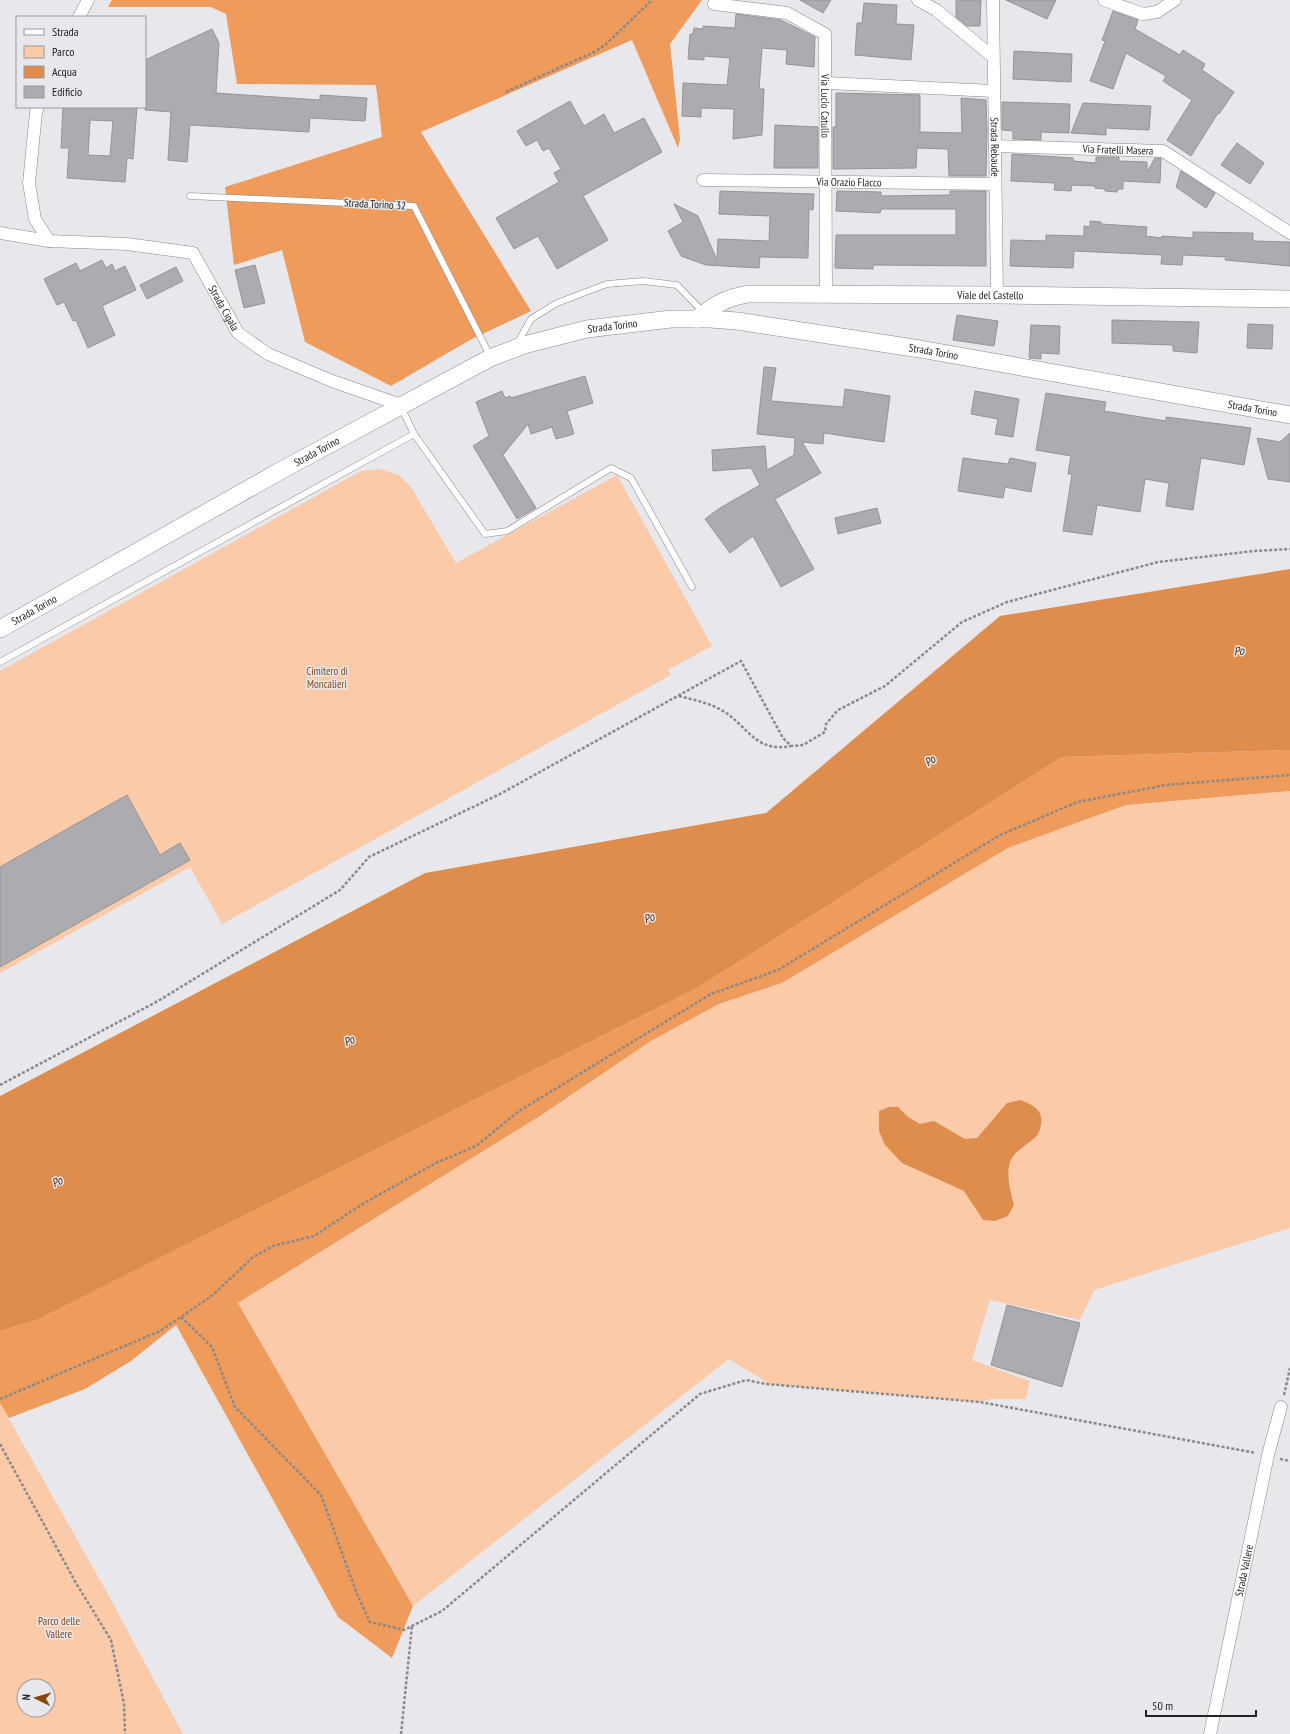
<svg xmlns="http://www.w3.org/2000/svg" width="1290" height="1734" font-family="'PT Sans Narrow',sans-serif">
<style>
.green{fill:#fbcaa8;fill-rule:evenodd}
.forest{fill:#ee9b5b}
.water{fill:#de8d4d}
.building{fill:#ababb0;stroke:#949498;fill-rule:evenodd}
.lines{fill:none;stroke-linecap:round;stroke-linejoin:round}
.lane-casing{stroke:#87878c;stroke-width:7}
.street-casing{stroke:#87878c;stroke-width:13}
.secondary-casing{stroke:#87878c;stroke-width:18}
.path{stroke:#89898c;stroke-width:2.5;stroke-dasharray:3 2;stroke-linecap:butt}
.lane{stroke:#fff;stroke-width:6}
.street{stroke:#fff;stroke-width:12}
.secondary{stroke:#fff;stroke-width:17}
.labels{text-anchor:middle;stroke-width:3;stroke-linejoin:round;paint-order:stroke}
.street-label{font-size:11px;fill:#222224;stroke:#e8e8ec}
.park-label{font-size:11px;fill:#7d4719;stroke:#e8e8ec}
.water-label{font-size:12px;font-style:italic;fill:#47260b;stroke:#e8e8ec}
</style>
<rect width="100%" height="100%" fill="#e8e8ec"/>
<!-- green -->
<path class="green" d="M380,469L399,475L411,487L456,563L617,475L712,646L668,670L671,675L222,924L190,867L0,973V671L361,471Z
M1290,791V1228L1094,1290L1080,1320L990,1300L972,1360L1030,1381L1026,1399H991L980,1402L766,1384V1382L729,1359L413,1606L238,1303L540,1116L651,1041L719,1004L782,983L1008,848L1126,805Z
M0,1403L109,1596L183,1734H0ZM24,1686H48V1710H24Z"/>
<!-- forest -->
<path class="forest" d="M112,0H702L670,44L680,139L678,148L632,40L421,132L531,311L470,340L391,386L305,342L282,250L234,265L225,187L382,137L376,85L237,84L226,14L211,7H108Z
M1290,750V791L1126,805L1008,848L782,983L719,1004L651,1041L540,1116L238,1303L413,1606L392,1658L338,1617L176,1325L131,1361L85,1389L9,1418L0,1403V1331L37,1320L699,987L1062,757Z"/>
<!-- water -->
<path class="water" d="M1290,569V750L1062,757L699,987L37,1320L0,1331V1096L425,873L766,813L1000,616Z
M1020,1100C1032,1104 1044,1110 1041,1125C1040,1127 1040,1131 1038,1134C1031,1144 1015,1149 1010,1162C1006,1176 1010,1191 1014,1205L1008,1216L995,1221L983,1220L964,1191L902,1163L885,1145L879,1131V1111L889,1107H898L908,1117L920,1124L934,1121L965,1139L977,1138L1007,1103Z"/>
<!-- building -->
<path class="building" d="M800,0H831L823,13Z
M956,0H981L980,26H967L956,17Z
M1006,0H1056L1047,19Z
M864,3L897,5L896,24L914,25L911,60L855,55L857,23H862Z
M1113,11L1138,20L1135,29L1180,55L1183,50L1205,64L1202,70L1234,92L1219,114L1218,113L1191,156L1167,140L1192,100L1163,81L1166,76L1126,53L1113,89L1090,81L1105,41L1102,40Z
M736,14L781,20L815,37L814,67L786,64L787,50L762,48L759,89H764L762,135L733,139L734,109L701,108V117L682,116L683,83L727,85L730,58L704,56V60L688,59L690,34H693L694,28L703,29V26L735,28Z
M212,29L219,43L216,93L320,100V95L367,98L365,121L310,118L309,132L190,125L187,162L168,160L171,112L145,110V60Z
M1014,51L1072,54L1071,82L1013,79Z
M836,93L920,95V132L962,133L961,98L986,100L987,130L986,176H949L948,149L917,148L916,168L833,169V127H836Z
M570,101L584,126L604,114L614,133L644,118L662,152L583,196L608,240L557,269L538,236L514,249L496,218L559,182L554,173L561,169L549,148L543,151L537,140L526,146L517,131Z
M1002,102L1070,104L1069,133L1041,132V140L1013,139V131L1002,130Z
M1083,103L1151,106L1149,130L1106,128V135L1071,133Z
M63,107H137L133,159L127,158L125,182L67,178L69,148H61ZM90,120L113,121L110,156L88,155Z
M775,125L818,127V168H774Z
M1237,143L1264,163L1250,184L1221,165Z
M1012,154L1073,158V161L1096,163V157H1119V161L1147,162V172L1155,158H1161L1160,183L1123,181V189H1118L1117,192L1105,191V189L1095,188V186L1072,185L1071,191L1054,190L1055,183L1011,181Z
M1181,171L1215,193L1206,208L1176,187Z
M720,191L814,194L813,210L809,209L808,258L760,257L759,268L706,265L681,256L668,231L683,222L674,204L698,216L717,260L718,239L769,241L770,216L719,214Z
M837,191L881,192V196L950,195V191H986V266L873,265V269L835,268L836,235H956V209H881L880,213L836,211Z
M1090,221L1101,222V224L1147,227L1146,236L1161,238L1162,236L1193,238V232L1253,233V241L1290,242V266L1225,260L1226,257L1183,255L1182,265L1161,264L1162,255L1074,251L1073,268L1010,266L1011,240L1046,241V235L1084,236V226L1090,227Z
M102,260L106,268L112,264L115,271L125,266L136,290L102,306L115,335L88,348L76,320L73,321L64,302L57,305L44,279L76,263L80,271Z
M255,265L265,303L244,308L235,270Z
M176,267L183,281L147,299L140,285Z
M957,315L998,321L994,346L953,340Z
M1112,320L1199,322L1197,353L1173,351V345L1112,343Z
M1248,324L1273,325L1272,349L1247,348Z
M1031,325L1060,326L1059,354L1041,353V359L1029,358Z
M764,367L776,368L771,401L843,407L845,389L890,396L884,442L824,433L823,444L802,442L821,473L775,499L814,569L781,587L753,536L730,553L705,519L720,508L760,485L751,468L713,471L712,450L765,446L767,470L794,455L795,438L757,434Z
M585,376L593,403L567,411L574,434L556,439L552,427L531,434L528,424L503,455L536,508L517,519L473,446L489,436L476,402L502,391L505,398L510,396L511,398Z
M975,391L1019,399L1013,437L995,434L998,419L971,414Z
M1046,393L1106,402L1104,411L1166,421V417L1251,428L1244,465L1201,458L1193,510L1166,506L1169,483L1145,479L1140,512L1097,505L1092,535L1063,531L1072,474H1068L1071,456L1036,450Z
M1290,433V482L1268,479L1257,438L1280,442Z
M963,458L1008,464L1010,458L1036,463L1031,492L1005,487L1003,498L958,491Z
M877,508L881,523L838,534L835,518Z
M127,795L160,855L180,843L190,860L0,967V867Z
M1007,1305L1080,1323L1062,1387L991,1365Z"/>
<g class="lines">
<!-- lane casing -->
<g class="lane-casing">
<path id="lane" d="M190,196L414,206L490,356
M517,344L531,319L557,303L607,284L643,281L677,285L703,312
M414,434L485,534L507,531L611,468L631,478L692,587
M0,662L414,434L401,407"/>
</g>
<!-- street casing -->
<g class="street-casing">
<g id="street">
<path d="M918,0L936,10L993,57"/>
<path id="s1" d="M993,0L997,295"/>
<path d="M1104,0L1143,14L1157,12L1175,0"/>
<path id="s2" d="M714,4L787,13L825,34L826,294"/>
<path d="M79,17L88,0"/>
<path d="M827,83L993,91"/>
<path id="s3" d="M38,107L36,112L29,183L35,219L49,241L127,244L193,253L238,333L268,354L332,381L401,405"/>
<path id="s4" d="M995,146L1163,151L1290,233"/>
<path id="s5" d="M703,180L994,184"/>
<path d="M0,233L49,241"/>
<path id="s6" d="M1210,1734L1268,1455L1281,1407"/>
</g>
</g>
<!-- secondary casing -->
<g class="secondary-casing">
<g id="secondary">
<path id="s7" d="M697,319C715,304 726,298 748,294L997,295L1290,299"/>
<path id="s8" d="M0,629L280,471L490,358L524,345L587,329L671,319H710L737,321L920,349L1290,415"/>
</g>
</g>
<!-- path -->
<path class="path" d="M506,92L594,52L605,45L652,0
M679,696C694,700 710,703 723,711C748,726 755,753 791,746
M0,1085L158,1001L340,890L369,857L500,794L741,661L783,738L791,746L803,745L825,732L826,724L838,710L885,686L962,622L1007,602L1158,562L1254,551L1290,549
M181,1317L212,1347L235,1407L321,1495L357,1594L370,1622L404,1630L442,1611L700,1394L746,1380L766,1384L980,1402L1256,1453
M1284,1395L1290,1368
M0,1399L160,1331L213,1295L252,1258L273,1246L314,1236L364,1203L436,1163L476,1146L519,1111L711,994L778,970L1000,835L1077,802L1166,785L1290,775
M0,1444L76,1583L111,1640L124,1704L125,1734
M1280,1459L1290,1461
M401,1734L412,1626"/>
<!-- lane -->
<use href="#lane" class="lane"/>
<!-- street -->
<use href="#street" class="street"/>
<!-- secondary -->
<use href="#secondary" class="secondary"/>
</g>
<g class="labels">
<!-- street labels -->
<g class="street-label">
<text dy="4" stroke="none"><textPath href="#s2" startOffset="189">Via Lucio Catullo</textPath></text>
<text dy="4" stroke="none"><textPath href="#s1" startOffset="147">Strada Rebaude</textPath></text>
<text dy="4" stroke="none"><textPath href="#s4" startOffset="123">Via Fratelli Masera</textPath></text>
<text dy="4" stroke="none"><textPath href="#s5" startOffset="146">Via Orazio Flacco</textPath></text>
<text transform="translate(375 204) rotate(3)" y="4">Strada Torino 32</text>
<text dy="4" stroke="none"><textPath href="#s7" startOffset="300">Viale del Castello</textPath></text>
<text dy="4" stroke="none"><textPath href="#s3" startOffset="347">Strada Cigala</textPath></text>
<text dy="4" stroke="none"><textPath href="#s8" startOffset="687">Strada Torino</textPath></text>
<text dy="4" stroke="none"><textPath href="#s8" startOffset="1011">Strada Torino</textPath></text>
<text dy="4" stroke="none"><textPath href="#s8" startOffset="1335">Strada Torino</textPath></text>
<text dy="4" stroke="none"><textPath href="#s8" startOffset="363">Strada Torino</textPath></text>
<text dy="4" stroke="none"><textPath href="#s8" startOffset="39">Strada Torino</textPath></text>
<text dy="4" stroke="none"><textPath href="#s6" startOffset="167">Strada Vallere</textPath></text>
</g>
<!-- park labels -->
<g class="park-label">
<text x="327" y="675">Cimitero di<tspan x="327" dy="13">Moncalieri</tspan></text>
<text x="59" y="1625">Parco delle<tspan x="59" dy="13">Vallere</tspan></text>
</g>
<!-- water labels -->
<g class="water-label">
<text transform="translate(1239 651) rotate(-5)" y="4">Po</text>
<text transform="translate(930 761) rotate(-36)" y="4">Po</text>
<text transform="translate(649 918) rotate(-22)" y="4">Po</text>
<text transform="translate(349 1041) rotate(-26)" y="4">Po</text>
<text transform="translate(57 1182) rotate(-26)" y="4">Po</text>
</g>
</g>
<!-- legend -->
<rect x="16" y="16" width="130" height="92" fill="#e8e8ec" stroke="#99999c"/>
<rect x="24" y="29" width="20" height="6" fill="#ffffff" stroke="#99999c"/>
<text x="52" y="36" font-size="12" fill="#222224">Strada</text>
<rect x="24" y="46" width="20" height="12" fill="#fbcaa8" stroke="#99999c"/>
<text x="52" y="56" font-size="12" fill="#222224">Parco</text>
<rect x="24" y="66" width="20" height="12" fill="#de8d4d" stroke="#99999c"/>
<text x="52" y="76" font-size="12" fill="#222224">Acqua</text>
<rect x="24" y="86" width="20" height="12" fill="#ababb0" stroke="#99999c"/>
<text x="52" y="96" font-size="12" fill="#222224">Edificio</text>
<!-- north arrow -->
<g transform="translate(36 1698) rotate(275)"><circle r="19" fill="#e8e8ec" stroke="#99999c"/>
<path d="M0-3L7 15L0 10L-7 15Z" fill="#86470a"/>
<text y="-6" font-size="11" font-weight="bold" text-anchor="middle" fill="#222224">N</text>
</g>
<!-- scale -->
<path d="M1146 1710v6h110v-6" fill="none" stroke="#222224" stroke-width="2"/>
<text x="1152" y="1710" font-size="12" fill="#222224" stroke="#e8e8ec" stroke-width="3" paint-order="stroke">50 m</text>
</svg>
